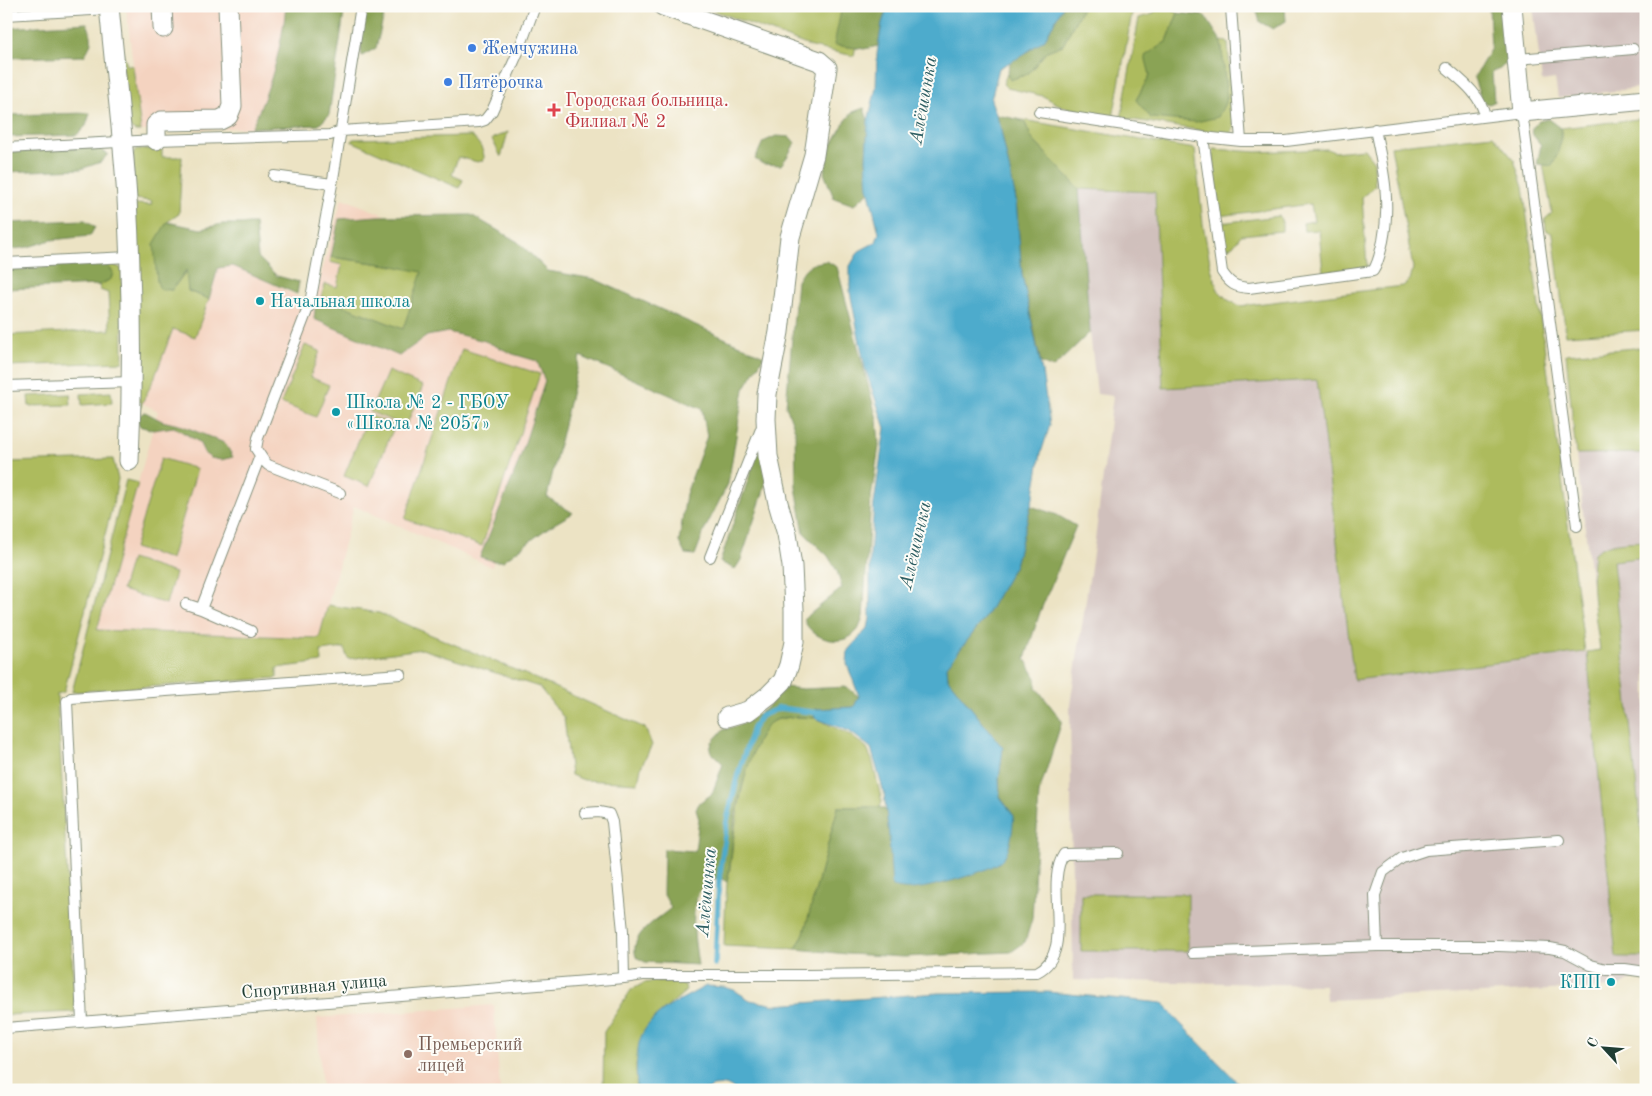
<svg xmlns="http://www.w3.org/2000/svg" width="1652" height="1096" font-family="'Old Standard TT',serif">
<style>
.built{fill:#f4d3c0}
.industrial{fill:#d0c0bc}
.green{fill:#adbb5d;stroke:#667c48}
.forest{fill:#8aa354;stroke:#547044}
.water{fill:#4eabcc;stroke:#367480}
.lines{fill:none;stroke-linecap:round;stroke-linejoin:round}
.stream{stroke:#4eabcc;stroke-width:5.5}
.lane-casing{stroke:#86907c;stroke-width:12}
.street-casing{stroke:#86907c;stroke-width:21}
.lane{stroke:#fff;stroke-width:10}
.street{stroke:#fff;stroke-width:19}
.shop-dot{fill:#3f7fe0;stroke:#fdfcf7;stroke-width:2}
.health-dot{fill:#e0444e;stroke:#fdfcf7;stroke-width:2}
.culture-dot{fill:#0f9aa8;stroke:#fdfcf7;stroke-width:2}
.education-dot{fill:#8d6e63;stroke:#fdfcf7;stroke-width:2}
.labels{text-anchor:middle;stroke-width:4;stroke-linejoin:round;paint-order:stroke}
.shop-label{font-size:18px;fill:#366cbe;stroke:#fdfcf7;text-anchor:start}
.health-label{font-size:18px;fill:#be3a42;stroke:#fdfcf7;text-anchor:start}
.culture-label{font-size:18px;fill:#0d838f;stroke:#fdfcf7;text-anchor:start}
.street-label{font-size:18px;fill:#1f3d34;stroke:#fdfcf7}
.education-label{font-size:18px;fill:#785e54;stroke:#fdfcf7;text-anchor:start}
.water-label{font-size:19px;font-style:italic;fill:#2d5e62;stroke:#fdfcf7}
</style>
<rect width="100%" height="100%" fill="#fdfcf7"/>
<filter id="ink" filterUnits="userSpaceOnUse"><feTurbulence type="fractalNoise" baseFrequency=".02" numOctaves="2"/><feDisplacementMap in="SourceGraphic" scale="10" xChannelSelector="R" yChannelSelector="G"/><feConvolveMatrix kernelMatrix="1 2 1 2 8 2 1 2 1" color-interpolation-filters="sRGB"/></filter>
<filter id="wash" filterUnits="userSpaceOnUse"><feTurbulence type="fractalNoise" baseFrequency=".0096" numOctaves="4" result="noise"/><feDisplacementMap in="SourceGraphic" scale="20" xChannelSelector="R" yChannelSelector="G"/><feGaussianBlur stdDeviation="1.12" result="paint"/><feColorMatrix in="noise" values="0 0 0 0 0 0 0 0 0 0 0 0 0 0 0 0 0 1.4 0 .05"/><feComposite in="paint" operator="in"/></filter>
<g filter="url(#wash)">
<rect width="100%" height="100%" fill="#ece3c4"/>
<!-- built -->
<path class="built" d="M126,6H345L329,115L319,125L141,131Z
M342,198L582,294L492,567L354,506L319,638L97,630L158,411L142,403L154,379L164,229L229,263L313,304Z
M494,1005L500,1090H322L317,1018Z"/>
<!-- industrial -->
<path class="industrial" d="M1533,6H1646V87L1558,98L1555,79L1542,81Z
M1079,189L1155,192L1163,388L1317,380L1354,680L1600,651L1576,454L1646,453V971L1619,987L1326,1000L1325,985L1073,980L1070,705L1095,540L1113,396L1097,394L1090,332Z"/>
<!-- green -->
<path class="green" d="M702,6H863L854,56L812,47Z
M1083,6H1148L1132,13L1113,118L1063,107L1043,96L1007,88L1003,84L1007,74L1010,79L1028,74L1047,51L1063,45Z
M1158,6H1163L1178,13L1167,41L1146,56L1150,75L1136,100L1227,99L1221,41L1228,42L1234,128L1230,135L1121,118L1139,18L1153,14Z
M120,45L127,65L133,66L141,131H135L130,128Z
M1646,118V330L1566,335L1553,234L1546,230L1545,219L1552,213L1543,164L1552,166L1561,142V128Z
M1017,119L1195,149L1203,224L1211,268L1218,290L1228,300L1240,306L1403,286L1410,280L1413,268L1391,146L1493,135L1514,160L1523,187L1585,652L1354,680L1317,380L1163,388L1155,192L1079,189L1032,139L1025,123Z
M508,132L501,157L492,139Z
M471,136C478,141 485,151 484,160L478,162L458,157L452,175L463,180L459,188L351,141L353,139Z
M137,149H162V157H182L179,214L167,222L160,289L172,290L187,270L188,291L209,299L195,337L173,329L154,379L142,403L136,424L135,204L151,205L152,201L134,199L133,154L135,150Z
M1213,149L1257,152L1327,149L1334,152L1364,149L1374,162L1375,186L1362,197L1367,267L1323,272L1319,230L1304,231L1303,223L1314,221L1311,204L1219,216Z
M1279,216L1282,222V231L1241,235L1233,246L1228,248L1223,246L1220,223Z
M331,257L389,265L423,271L403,329L321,297L325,284L337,287L342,265L330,262Z
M105,263L113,264L122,269L123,362L6,366V335L110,330L108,293L100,290L99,285L111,279L113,272Z
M305,345L320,351L310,377L329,385L316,417L281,403Z
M1646,347V453L1576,454L1566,354Z
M462,349L540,374L482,546L405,519Z
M388,371L423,386L406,426L370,412Z
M111,392L112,403L82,405L81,394Z
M70,394L71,405L29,406L28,396Z
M369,415L395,425L369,486L344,476Z
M161,458L197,469L171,559L134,548Z
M113,459L118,479L114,500L64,692L57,694L75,1012L6,1015V462Z
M126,480L138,483L97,630L319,638L328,605L379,613L527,675L645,728L652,745L641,767L638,783L584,780L571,775L564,718L539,687L422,649L348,659L344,648L321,651L322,662L277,668V678L72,692Z
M1646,541V557L1613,561L1646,876V957H1616L1587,652L1600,650C1596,619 1589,584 1594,553C1608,541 1628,542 1646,541Z
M131,559L175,573L166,604L122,590Z
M792,717L815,718L848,734L866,747L872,760L882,802L880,807H838L804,934L796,949L724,946C725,925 725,905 727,884C727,879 729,874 730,869C733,839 745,736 773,721C778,719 786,718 792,717Z
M1081,894H1188V951H1081Z
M657,981H675L685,985L686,991L652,1020L636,1065L637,1090H603L604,1032L631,990L644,983Z"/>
<!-- forest -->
<path class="forest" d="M286,6H345L329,115L319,125L251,128C270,91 282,47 286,6Z
M372,6H380L385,11L376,48L362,56C359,45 363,13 372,6Z
M842,6H888L882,23L878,46L864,49L834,45Z
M1063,6H1083L1063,45L1047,51L1028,74L1010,80L1007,74L1011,61L1020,57L1045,39Z
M1259,6H1283L1285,8L1286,21L1273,29L1260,22L1256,8Z
M1489,6H1501C1506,25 1510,43 1507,62L1500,69L1492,72L1494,102L1489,104L1482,102L1474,78L1491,48Z
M1178,13L1205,16L1221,41L1227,99L1218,117L1196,122L1151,118L1136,100L1150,75L1145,56L1167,41Z
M87,23C93,38 93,43 84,56L6,58V28Z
M864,108L868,121L866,159L869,192L854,205L834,198L824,173L830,148L844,123L853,112Z
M90,113L86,126L77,135L6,137V115Z
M996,115L1017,119L1025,123L1032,139L1079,189L1090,332L1053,368L1041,363L1022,275L1016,200L1000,126Z
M1549,119L1561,128C1561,142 1559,153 1552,166L1537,164L1541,145L1533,135L1532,128L1539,121Z
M776,136L790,137L795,143L787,157L781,165L763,164L755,159L763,142Z
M96,147L108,154L101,162L81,169L6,172V152Z
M471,215L518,242L548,271L594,279L764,356L744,389L728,484L705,529L695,555L685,554L679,542L686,494L707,436L702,409L580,356L547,497L573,513L549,527L503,561H494L480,557L517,467L545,381L537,361L513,354L485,341L448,332L427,336L399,356L314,319L315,309L321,297L403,329L422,272L389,265L331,257L339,219L377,216Z
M85,220L95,227L90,236L51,240L28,247L6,250V223Z
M167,222L201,229L222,224H255L258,257L277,276L299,282L297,294L233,266L218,268L209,299L188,291L186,270L172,290L160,289L157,282L154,244Z
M826,261L837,267L877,419L879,446L871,498L863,617C861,621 860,628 857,631C842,649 810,639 804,619L842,588L837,571L828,556L804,533L796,487L795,430L786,406L797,281C806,266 809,264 826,261Z
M105,263L113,272L111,279L99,285L6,289V269Z
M145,412L162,421L183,426L222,442L226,445L233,457L221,460L211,458L205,454L199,442L174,427L153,430L139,426C138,418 138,415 145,412Z
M762,449L767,476L764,490L741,560L735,569L720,562L757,454Z
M1031,506L1057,515L1076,526L1040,612L1025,659L1036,678V687L1062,721L1039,793L1032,919L1025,942L1011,952L904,957L847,954L796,949L804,933L838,807H880L886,810L889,836L1014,816L1000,797L999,779L1003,748L948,679L947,666L985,618L1015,565Z
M785,687L803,689L847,687L859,697L854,707L816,709L813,712L815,718C802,717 786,715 773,721C755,730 740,793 736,813C732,836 732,860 727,882L719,877C712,880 704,883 700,890C689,910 695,943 698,965L645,962L636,957C629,934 656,921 671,908L663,893L664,849L695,851L699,819L696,810L699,803L712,794L723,764L710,751L712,742L723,730L745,723L768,707Z"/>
<!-- water -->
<path class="water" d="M888,6H1063L1045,39L1020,57L999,68L991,100L1000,126L1016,200L1022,275L1042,372L1050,425L1041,453L1034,494L1015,565L985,618L947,666L948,679L1003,748L999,779L1000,797L1014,816C1012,830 1012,848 1002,860C993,871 927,889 911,889C905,890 898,888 892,887L889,836L884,793L871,748L849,731L815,718L813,712L816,709L854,707L859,696L847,664L848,650L868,628L870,618V556L874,504L885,428L865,368L850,292V266L859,251L876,242L879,233L868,188L866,159L868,121L876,88L877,54L882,23Z
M706,986L724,987L734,990L750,1000L775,1005L938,993L1048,992L1163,1003L1178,1021L1245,1090H736L726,1085L713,1086L709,1090H637C636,1074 636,1058 639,1043C646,1014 683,999 706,986Z"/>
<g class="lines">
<!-- stream -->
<path class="stream" d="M715,964L719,880L727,821L738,774L753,728L761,716L779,708L819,713"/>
</g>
</g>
<g filter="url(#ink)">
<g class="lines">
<!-- lane casing -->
<g class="lane-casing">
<path id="lane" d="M1231,8L1241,141
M6,15L109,9
M1517,59L1633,49
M1447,68C1462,81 1481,95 1485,116
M1039,112L1203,137L1241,141H1286L1522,112L1577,526
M1203,137L1222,272C1230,284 1235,287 1249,288L1373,271C1379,262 1380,253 1383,241C1391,201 1383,168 1375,129
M6,148L156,140L330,135L341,131L479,122L485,120L492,111L519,50L535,6
M274,176L332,184
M6,263L129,257
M6,386L132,382
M340,493L268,465L264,461L256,449L258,438L310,303L333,179L361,6
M710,557L763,424
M186,604L201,609
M251,631L201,609L260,456
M585,813L599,812L609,814L612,822L623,931L624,978
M1377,946L1375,895L1383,872L1402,858L1426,850L1559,840
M1193,953L1377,946H1499L1550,948L1565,951L1591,965L1606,969H1625L1646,972
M82,1022L67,701L71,698L401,674
M6,1028L624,978L643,975H805L1037,972C1077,952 1043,885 1064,854L1118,853"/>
</g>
<!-- street casing -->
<g class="street-casing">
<path id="street" d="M109,6C115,71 123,135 127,199C132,286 133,374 129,461
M162,6L163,28
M663,6L819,61L827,68L814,155L790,237L779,332L767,394L766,419L768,456L778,503L787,534L792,566L794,610V642L789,665L783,681L769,695L748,711L727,717
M1512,6L1522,112L1646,100
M156,140V125L161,121L220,120L228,116L232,106L228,6"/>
</g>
<!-- lane -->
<use href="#lane" class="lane"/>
<!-- street -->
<use href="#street" class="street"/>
</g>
</g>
<!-- markers -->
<g class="shop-dot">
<circle cx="472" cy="48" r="5"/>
<circle cx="448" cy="82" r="5"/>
</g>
<path class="health-dot" d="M551.5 102.5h5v5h5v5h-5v5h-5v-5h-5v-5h5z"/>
<g class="culture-dot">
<circle cx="260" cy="301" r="5"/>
<circle cx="336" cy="412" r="5"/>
<circle cx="1611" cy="982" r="5"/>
</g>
<circle class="education-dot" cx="408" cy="1054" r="5"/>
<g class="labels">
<!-- shop labels -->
<g class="shop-label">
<text x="482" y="54">Жемчужина</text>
<text x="458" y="88">Пятёрочка</text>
</g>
<!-- health labels -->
<g class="health-label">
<text x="565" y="106">Городская больница.<tspan x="565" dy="21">Филиал № 2</tspan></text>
</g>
<!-- culture labels -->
<g class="culture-label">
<text x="270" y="307">Начальная школа</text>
<text x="346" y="408">Школа № 2 - ГБОУ<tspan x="346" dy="21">«Школа № 2057»</tspan></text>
<text x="1601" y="988" text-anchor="end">КПП</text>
</g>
<!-- street labels -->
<g class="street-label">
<text transform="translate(314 986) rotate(-5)" y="6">Спортивная улица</text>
</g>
<!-- education labels -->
<g class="education-label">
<text x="418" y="1050">Премьерский<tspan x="418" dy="21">лицей</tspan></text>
</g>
<!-- water labels -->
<g class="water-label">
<text transform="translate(922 100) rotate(-80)" y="7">Алёшинка</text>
<text transform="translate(914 545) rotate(-77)" y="7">Алёшинка</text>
<text transform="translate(705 892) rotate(-85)" y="7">Алёшинка</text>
</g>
</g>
<!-- margin -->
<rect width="1652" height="1096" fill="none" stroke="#fdfcf7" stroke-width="25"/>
<!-- north arrow -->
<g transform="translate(1604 1048) rotate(296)" stroke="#fdfcf7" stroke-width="4" paint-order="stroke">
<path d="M0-4L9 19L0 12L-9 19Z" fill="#1f3d34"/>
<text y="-8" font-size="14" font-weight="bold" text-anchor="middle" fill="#1f3d34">С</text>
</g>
</svg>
